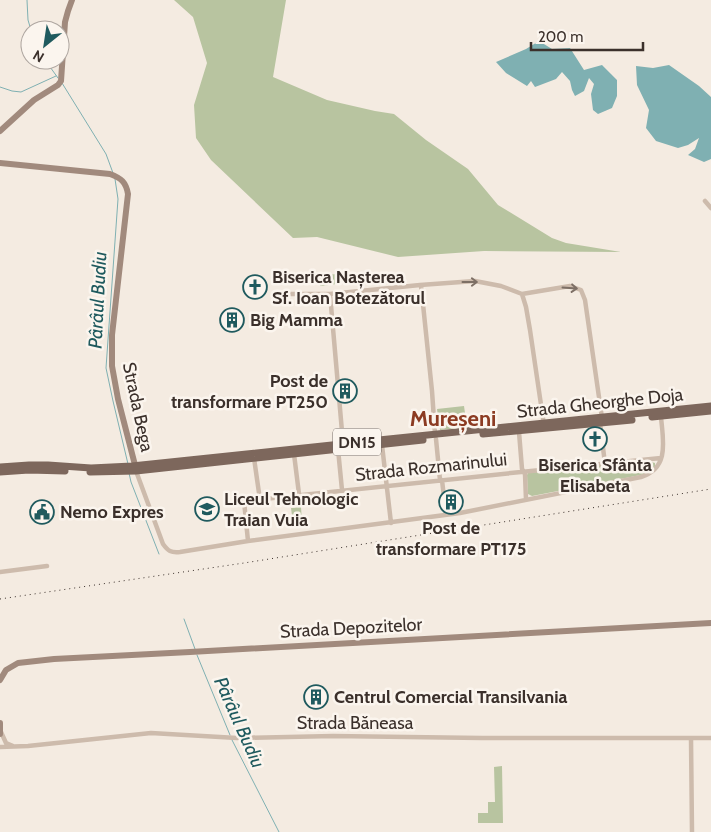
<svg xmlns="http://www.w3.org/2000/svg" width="711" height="832" font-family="Cabin,sans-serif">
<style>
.green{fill:#b8c4a0}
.water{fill:#7fb0b2}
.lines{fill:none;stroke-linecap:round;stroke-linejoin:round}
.stream{stroke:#7fb0b2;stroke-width:1}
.street{stroke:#cdbbac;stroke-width:4.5}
.secondary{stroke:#a18a7d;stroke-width:6}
.primary{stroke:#7d675c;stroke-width:7}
.rail{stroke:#3b302b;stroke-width:1;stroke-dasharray:1 4;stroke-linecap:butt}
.oneway{stroke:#7d6f65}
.labels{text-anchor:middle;stroke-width:5;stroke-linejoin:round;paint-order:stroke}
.shield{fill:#fbf5ee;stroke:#756b66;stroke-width:1}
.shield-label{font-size:16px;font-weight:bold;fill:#3b302b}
.poi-label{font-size:18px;font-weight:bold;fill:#3b302b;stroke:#fbf5ee;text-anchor:start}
.street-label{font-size:18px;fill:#3b302b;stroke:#fbf5ee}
.water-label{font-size:19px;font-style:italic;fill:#1f5a5e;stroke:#fbf5ee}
.district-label{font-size:22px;font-weight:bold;fill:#8c3b22;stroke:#fbf5ee}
</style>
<rect width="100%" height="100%" fill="#f4ebe1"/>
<!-- green -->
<path class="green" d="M174,0H286L273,77L327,100L375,111L394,114L426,140L468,169L498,205L552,238L566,243L621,252L484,251L398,257L317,237L293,238L211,160L196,138L194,105L207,63L193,17Z
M336,274L337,284L320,286L319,276Z
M464,406L467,427L440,430L437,409Z
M648,461L655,463V467L646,473L641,475L532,496L528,494L527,475L528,473Z
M301,507L302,522L293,523L291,508Z
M502,766L503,823H478V813H488V802H495L494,767Z"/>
<!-- water -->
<path class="water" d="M539,41L552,49L570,48L584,70L602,65L617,80V96L612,108L598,114L593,110L591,94L594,84L589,78L584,91L575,96L572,90L570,81L562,72L556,79L535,87L531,81L527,86L506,73L496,62L526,49Z
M669,65L699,86L711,97V159L704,162L688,155L695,149L699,138L688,145L678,148L656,141L646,128L649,110L637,85L636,66L653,68Z"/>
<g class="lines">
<!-- stream -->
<path class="stream" d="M27,0L28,20L31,30
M45,60L58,78
M62,83L106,154L113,173
M0,87L12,91L21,92L56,76
M115,179L118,199L106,368L113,401L128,464
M129,473L131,482L159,554
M184,619L195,649
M197,655L230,735
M231,738L279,832"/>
<!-- street -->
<path class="street" d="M705,201L711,208
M421,285L432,391L435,434
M275,294H330L420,285L475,281L501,286L522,294L570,286L581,290L585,300L602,418
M330,294L343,443
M522,294L526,307L530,330L544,425
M600,423L605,464
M519,432L522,469L525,474L526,500
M436,439L440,480
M382,445L391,523
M338,449L342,490
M294,454L299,494
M254,458L259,493
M136,471L163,544C168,551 171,553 180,552L248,541L460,513L641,477C670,468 663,440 661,417
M442,480L446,515
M248,541L244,501L521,472L661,458
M0,572L47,566
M1,732L6,743L13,746
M691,738L692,832
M0,747L28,746L151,733L237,738L333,736L482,738H711"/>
<!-- secondary -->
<path class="secondary" d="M0,131L34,100L58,85L61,81L65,22L68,11L72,0
M0,163L110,174C121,178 126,182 128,194L112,335V366L118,399L136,469
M0,680L6,670L18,663L54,659L190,652L711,623
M0,723V734"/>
<!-- primary -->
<path class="primary" d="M652,417L711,411
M483,434L632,420
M0,467L29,465H48L91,468L132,466L379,440L711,406
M0,472L29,470L65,471
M90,472L136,471L423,440"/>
<!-- rail -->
<path class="rail" d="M0,599L244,563L711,489"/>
</g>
<!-- one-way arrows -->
<defs><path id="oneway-shaft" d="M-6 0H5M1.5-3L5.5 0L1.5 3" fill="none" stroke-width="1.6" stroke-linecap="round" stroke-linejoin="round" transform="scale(1.25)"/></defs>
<g class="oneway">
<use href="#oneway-shaft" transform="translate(470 282)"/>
<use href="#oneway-shaft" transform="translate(570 288) rotate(4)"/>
</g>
<!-- icons -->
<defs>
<g id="church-ring" transform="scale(1.25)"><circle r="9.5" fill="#fbf5ee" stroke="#1f5a5e" stroke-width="1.5"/><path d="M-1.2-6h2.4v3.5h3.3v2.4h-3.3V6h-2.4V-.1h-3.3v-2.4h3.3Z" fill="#1f5a5e"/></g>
<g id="building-ring" transform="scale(1.25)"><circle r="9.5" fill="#fbf5ee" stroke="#1f5a5e" stroke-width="1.5"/><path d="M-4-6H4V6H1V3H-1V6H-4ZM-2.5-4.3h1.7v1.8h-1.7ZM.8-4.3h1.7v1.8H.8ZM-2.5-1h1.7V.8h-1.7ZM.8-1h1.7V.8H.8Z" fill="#1f5a5e"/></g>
<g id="school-ring" transform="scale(1.25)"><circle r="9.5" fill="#fbf5ee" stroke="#1f5a5e" stroke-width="1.5"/><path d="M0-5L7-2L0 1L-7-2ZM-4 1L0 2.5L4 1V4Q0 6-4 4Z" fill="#1f5a5e"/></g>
<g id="civic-ring" transform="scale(1.25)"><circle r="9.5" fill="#fbf5ee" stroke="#1f5a5e" stroke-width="1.5"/><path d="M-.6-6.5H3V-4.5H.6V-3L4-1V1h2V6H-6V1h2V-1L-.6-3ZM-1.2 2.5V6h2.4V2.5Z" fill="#1f5a5e"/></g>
</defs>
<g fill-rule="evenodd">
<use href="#church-ring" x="255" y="287"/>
<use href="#building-ring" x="232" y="320"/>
<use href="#building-ring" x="345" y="391"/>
<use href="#church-ring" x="595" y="439"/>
<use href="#building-ring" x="451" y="502"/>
<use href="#school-ring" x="207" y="509"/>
<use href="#civic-ring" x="42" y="512"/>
<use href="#building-ring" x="316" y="697"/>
</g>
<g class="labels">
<!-- shield labels -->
<rect class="shield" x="333" y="428.5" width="48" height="27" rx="4"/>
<g class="shield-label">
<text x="357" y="448">DN15</text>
</g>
<!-- poi labels -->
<g class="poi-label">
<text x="272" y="283">Biserica Nașterea<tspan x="272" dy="21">Sf. Ioan Botezătorul</tspan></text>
<text x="250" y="326">Big Mamma</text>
<text x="328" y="387" text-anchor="end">Post de<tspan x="328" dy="21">transformare PT250</tspan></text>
<text x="595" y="471" text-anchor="middle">Biserica Sfânta<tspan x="595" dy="21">Elisabeta</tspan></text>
<text x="224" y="505">Liceul Tehnologic<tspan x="224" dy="21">Traian Vuia</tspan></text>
<text x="60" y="518">Nemo Expres</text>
<text x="451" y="534" text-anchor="middle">Post de<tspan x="451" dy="21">transformare PT175</tspan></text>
<text x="334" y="703">Centrul Comercial Transilvania</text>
</g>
<!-- street labels -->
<g class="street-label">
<text transform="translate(600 403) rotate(-6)" y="6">Strada Gheorghe Doja</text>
<text transform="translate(138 407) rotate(78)" y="6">Strada Bega</text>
<text transform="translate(431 467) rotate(-6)" y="6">Strada Rozmarinului</text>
<text transform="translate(351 628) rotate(-3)" y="6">Strada Depozitelor</text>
<text x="355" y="729">Strada Băneasa</text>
</g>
<!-- water labels -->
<g class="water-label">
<text transform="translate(97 300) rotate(-87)" y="7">Pârâul Budiu</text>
<text transform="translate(240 722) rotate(66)" y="7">Pârâul Budiu</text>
</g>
<!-- district labels -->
<g class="district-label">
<text x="453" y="426">Mureșeni</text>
</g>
</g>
<!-- north arrow -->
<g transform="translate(45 45) rotate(210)"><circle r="24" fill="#fbf5ee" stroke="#aea6a0"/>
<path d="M0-4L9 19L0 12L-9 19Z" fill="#1f5a5e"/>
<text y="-8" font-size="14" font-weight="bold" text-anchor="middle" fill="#3b302b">N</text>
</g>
<!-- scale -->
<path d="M531 42v8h112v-8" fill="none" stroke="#3b302b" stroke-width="2.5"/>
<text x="538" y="42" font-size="15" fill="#3b302b" stroke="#fbf5ee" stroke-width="4" paint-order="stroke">200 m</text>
</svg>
